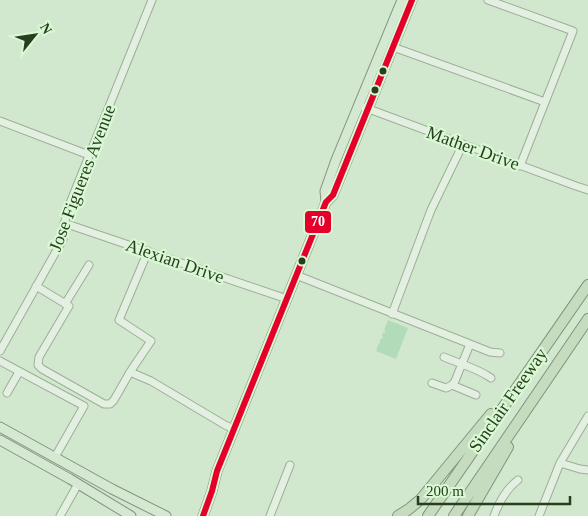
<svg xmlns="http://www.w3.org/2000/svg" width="588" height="516" font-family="Georgia,serif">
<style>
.green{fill:#b2dcb9}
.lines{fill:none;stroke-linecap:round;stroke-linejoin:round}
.minor-casing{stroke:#9cae97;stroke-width:9}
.major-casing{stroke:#83937e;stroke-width:11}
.highway-casing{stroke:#83937e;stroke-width:12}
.minor{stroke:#e3f0e1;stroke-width:7}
.major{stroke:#d5e8d1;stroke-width:9}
.highway{stroke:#c5dcbf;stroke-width:10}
.bus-1-casing{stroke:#d9f9d5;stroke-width:10}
.bus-1{stroke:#e4002b;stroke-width:6}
.bus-dot{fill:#293e1e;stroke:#d9f9d5;stroke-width:2}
.labels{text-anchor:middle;stroke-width:4.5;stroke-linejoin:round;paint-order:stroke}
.street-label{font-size:18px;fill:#293e1e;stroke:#d9f9d5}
.line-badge{stroke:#d9f9d5;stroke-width:2}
.badge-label{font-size:14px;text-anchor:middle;font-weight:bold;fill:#fff}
</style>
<rect width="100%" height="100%" fill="#d2e8ce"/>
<!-- green -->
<path class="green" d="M388,320L408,328L396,359L376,351L379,343H380V339H382L383,337L382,336L383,332L385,333V330H384Z"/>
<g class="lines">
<!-- minor casing -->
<g class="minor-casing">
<path id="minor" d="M488,0L573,31L520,166
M393,47L545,102
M358,105L576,186L588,190
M0,121L89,155
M64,223L287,299
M296,275L470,344L490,352L500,353
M36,286L69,306L39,357L38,365L42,369L104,404H110L114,400L130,372L151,381L225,425L234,429
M65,304L89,265
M392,314L431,210L463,144
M0,351L63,239V230L68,208L152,0
M444,357C460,364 477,368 491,378
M0,361L84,406L55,457
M130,372L151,341L119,320L148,251
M432,383L446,388L452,385L455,381L470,344
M452,385L476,395
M7,393L19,372
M560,463L580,469L588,470
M60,516L78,484
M270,516L290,465
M494,516C499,502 506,489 518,480
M539,516L560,463L588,416"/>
</g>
<!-- major casing -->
<g class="major-casing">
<path id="major" d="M326,202L325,191L336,160L402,0
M0,427L112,489L166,516
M0,440L70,479L131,516
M203,516L212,491L217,471L326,202L333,195L412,0"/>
</g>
<!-- highway casing -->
<g class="highway-casing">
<path id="highway" d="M398,516L409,509L421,499L491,414
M428,516L588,285
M454,516L588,319
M468,516L508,447"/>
</g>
<!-- minor -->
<use href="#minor" class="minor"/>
<!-- major -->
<use href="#major" class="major"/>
<!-- highway -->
<use href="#highway" class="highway"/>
<!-- bus-1 casing -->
<g class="bus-1-casing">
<path id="bus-1" d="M203,516L212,491L217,471L326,202L333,195L412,0"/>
</g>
<!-- bus-1 -->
<use href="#bus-1" class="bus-1"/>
</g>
<!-- markers -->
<g class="bus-dot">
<circle cx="383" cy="71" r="4.5"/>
<circle cx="375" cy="90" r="4.5"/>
<circle cx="302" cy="261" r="4.5"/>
</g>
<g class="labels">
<!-- street labels -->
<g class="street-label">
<text transform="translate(473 148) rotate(20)" y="6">Mather Drive</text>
<text transform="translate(82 178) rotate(-69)" y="6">Jose Figueres Avenue</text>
<text transform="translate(175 261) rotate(19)" y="6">Alexian Drive</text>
<text transform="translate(508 400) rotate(-55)" y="6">Sinclair Freeway</text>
</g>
</g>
<rect class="line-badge" x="304" y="210" width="28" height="24" rx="5" fill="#e4002b"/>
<g class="badge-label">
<text x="318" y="226">70</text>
</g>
<!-- north arrow -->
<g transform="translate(35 35) rotate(60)" stroke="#d9f9d5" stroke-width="4" paint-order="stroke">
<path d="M0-4L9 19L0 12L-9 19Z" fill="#293e1e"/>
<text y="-8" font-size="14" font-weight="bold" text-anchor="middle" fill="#293e1e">N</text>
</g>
<!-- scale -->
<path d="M418 496v8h152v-8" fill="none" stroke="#293e1e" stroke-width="2.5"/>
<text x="426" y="496" font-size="15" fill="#293e1e" stroke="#d9f9d5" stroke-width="4" paint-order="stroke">200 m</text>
</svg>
